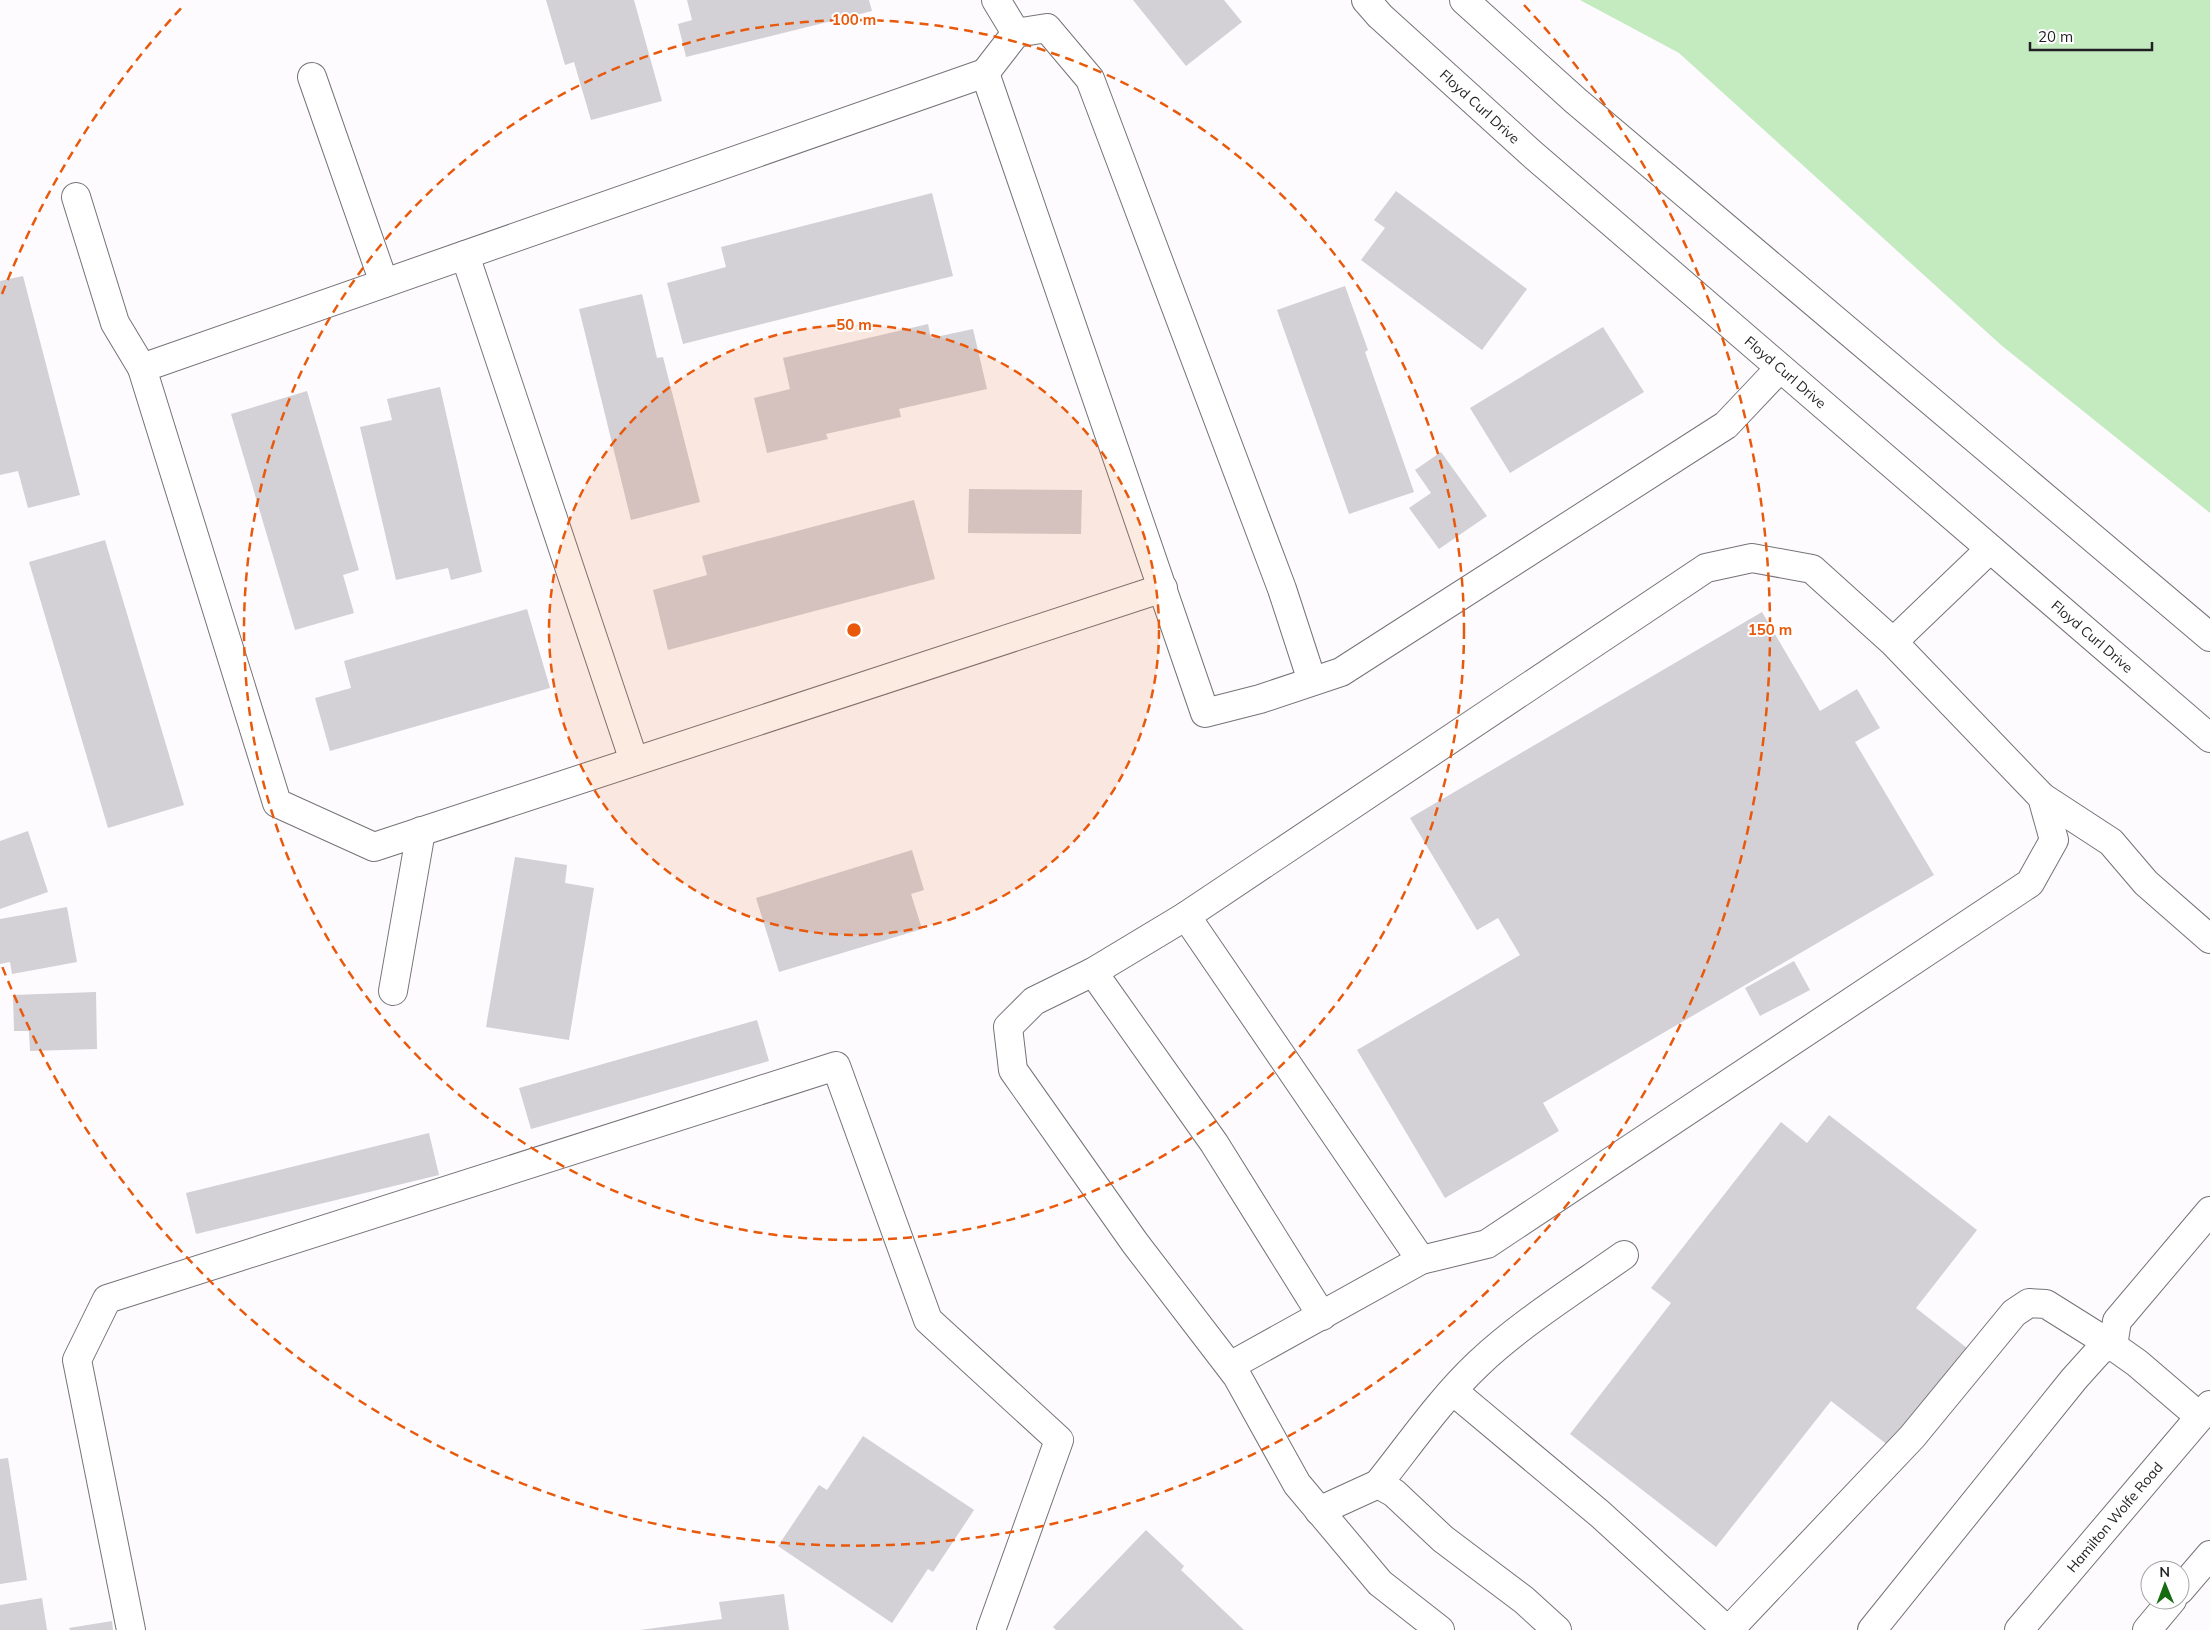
<svg xmlns="http://www.w3.org/2000/svg" width="2210" height="1630" font-family="Mulish,sans-serif">
<style>
.green{fill:#c4eac0}
.building{fill:#d3d0d6}
.lines{fill:none;stroke-linecap:round;stroke-linejoin:round}
.minor-casing{stroke:#767378;stroke-width:30}
.minor{stroke:#fff;stroke-width:28}
.ring{fill:none;stroke:#e8590c;stroke-width:2.5;stroke-dasharray:9 6}
.labels{text-anchor:middle;stroke-width:4;stroke-linejoin:round;paint-order:stroke}
.street-label{font-size:14px;fill:#201f21;stroke:#fff}
.centre{fill:#e8590c;stroke:#fff;stroke-width:2.5}
.ring-label{font-size:15px;text-anchor:middle;font-weight:bold;fill:#e8590c;stroke:#fff;stroke-width:4;stroke-linejoin:round;paint-order:stroke}
</style>
<rect width="100%" height="100%" fill="#fdfbfe"/>
<!-- green -->
<path class="green" d="M1580,0H2210V513L2001,345L1679,53Z"/>
<!-- building -->
<path class="building" d="M546,0H634L662,101L591,120L574,62L565,65Z
M687,0H869L872,11L686,57L678,24L692,20Z
M1133,0H1224L1242,22L1186,66Z
M1396,191L1527,289L1482,350L1361,260L1385,228L1374,220Z
M932,193L953,276L683,344L667,283L726,267L721,247Z
M23,276L80,495L28,508L18,471L0,475V281Z
M1345,286L1368,350L1365,352L1414,492L1349,514L1277,310Z
M642,294L657,358L663,357L700,502L631,520L579,309Z
M928,324L931,338L973,329L987,389L899,409L901,417L826,434L828,439L767,453L754,398L790,389L783,358Z
M1603,327L1644,392L1510,473L1470,408Z
M440,387L482,572L451,580L448,568L396,580L360,427L392,420L387,399Z
M307,391L359,570L343,575L354,613L295,630L231,414Z
M1441,452L1487,516L1439,549L1409,508L1431,493L1415,470Z
M969,489L1082,490L1081,534L968,533Z
M914,500L935,579L668,650L653,590L707,575L702,556Z
M105,540L184,805L108,828L29,562Z
M527,609L550,688L330,751L315,698L351,688L344,661Z
M1762,612L1820,711L1857,689L1880,728L1855,742L1934,875L1543,1103L1559,1131L1445,1198L1357,1050L1520,955L1498,918L1477,930L1410,818Z
M28,831L48,892L0,909V841Z
M912,850L924,890L911,894L922,929L779,972L756,898Z
M515,857L567,865L565,883L594,888L569,1040L486,1027Z
M67,907L77,962L12,974L10,962L0,964V919Z
M1794,961L1810,990L1760,1016L1745,988Z
M96,992L97,1049L30,1051L29,1031H14L13,995Z
M757,1020L769,1061L531,1129L519,1088Z
M1829,1115L1977,1230L1916,1308L1967,1348L1889,1446L1831,1401L1716,1547L1570,1434L1671,1303L1651,1288L1781,1122L1807,1143Z
M429,1133L439,1175L196,1234L186,1193Z
M863,1436L974,1510L933,1572L928,1569L892,1623L778,1546L819,1485L827,1490Z
M8,1458L27,1580L0,1584V1459Z
M1146,1530L1184,1566L1181,1570L1244,1630H1056L1053,1627Z
M784,1594L789,1630H640L722,1619L719,1602Z
M42,1598L47,1630H0V1605Z
M112,1621L113,1630H70L69,1628Z"/>
<g class="lines">
<!-- minor casing -->
<g class="minor-casing">
<g id="minor">
<path d="M996,0L1016,33"/>
<path id="s1" d="M1366,0L1380,16L1531,153L2210,738"/>
<path d="M1464,0L1576,101L2210,637"/>
<path d="M985,73L1016,33L1047,28L1090,79L1282,589L1312,681"/>
<path d="M312,77L384,283"/>
<path d="M76,197L115,323L142,368"/>
<path d="M465,255L634,761"/>
<path d="M1163,588L374,847L277,803L142,368L985,73L1205,713L1260,699L1341,672L1726,425L1780,368"/>
<path d="M1893,642L1812,569L1752,558L1706,568L1186,916L1421,1260L1487,1244L2030,883L2054,840L2042,797L1893,642L1990,549"/>
<path d="M2042,797L2111,842L2146,883L2210,939"/>
<path d="M1186,916L1093,972L1034,1001L1008,1027L1013,1070L1135,1243L1237,1376L1297,1484L1380,1583L1440,1630"/>
<path d="M1093,972L1214,1143L1322,1316"/>
<path d="M393,991L421,831"/>
<path d="M1230,1366L1421,1260"/>
<path d="M1453,1391L1600,1514L1727,1630"/>
<path d="M1378,1484C1410,1444 1440,1400 1478,1364C1520,1324 1576,1289 1624,1255"/>
<path d="M1319,1511L1378,1484L1394,1493L1443,1539L1524,1600L1557,1630"/>
<path d="M2180,1590L2210,1555"/>
<path d="M131,1630L77,1360L107,1299L836,1066L928,1320L1059,1440L991,1630"/>
<path d="M1729,1630L1912,1437L2014,1313L2029,1303L2046,1304L2113,1346L2117,1321L2210,1211"/>
<path d="M1872,1630L2074,1379L2101,1349L2113,1346L2137,1363L2200,1417"/>
<path id="s2" d="M2019,1630L2210,1405"/>
<path d="M2147,1630L2172,1600"/>
</g>
</g>
<!-- minor -->
<use href="#minor" class="minor"/>
</g>
<!-- distance rings -->
<circle cx="854" cy="630" r="305" fill="#e8590c" fill-opacity=".12"/>
<g class="ring">
<circle cx="854" cy="630" r="305"/>
<circle cx="854" cy="630" r="610"/>
<path d="M2 294A916 916 0 0 1 184 5M1524 5A916 916 0 1 1 2 966"/>
</g>
<g class="labels">
<!-- street labels -->
<g class="street-label">
<text dy="5" stroke="none"><textPath href="#s1" startOffset="156">Floyd Curl Drive</textPath></text>
<text dy="5" stroke="none"><textPath href="#s1" startOffset="561">Floyd Curl Drive</textPath></text>
<text dy="5" stroke="none"><textPath href="#s1" startOffset="966">Floyd Curl Drive</textPath></text>
<text dy="5" stroke="none"><textPath href="#s2" startOffset="148">Hamilton Wolfe Road</textPath></text>
</g>
</g>
<circle cx="854" cy="630" r="8" class="centre"/>
<g class="ring-label">
<text x="854" y="25">100 m</text>
<text x="854" y="330">50 m</text>
<text x="1770" y="635">150 m</text>
</g>
<!-- north arrow -->
<g transform="translate(2165 1585) rotate(359)"><circle r="24" fill="#ffffff" stroke="#a6a5a6"/>
<path d="M0-4L9 19L0 12L-9 19Z" fill="#176b10"/>
<text y="-8" font-size="14" font-weight="bold" text-anchor="middle" fill="#201f21">N</text>
</g>
<!-- scale -->
<path d="M2030 42v8h122v-8" fill="none" stroke="#201f21" stroke-width="2.5"/>
<text x="2038" y="42" font-size="15" fill="#201f21" stroke="#ffffff" stroke-width="4" paint-order="stroke">20 m</text>
</svg>
